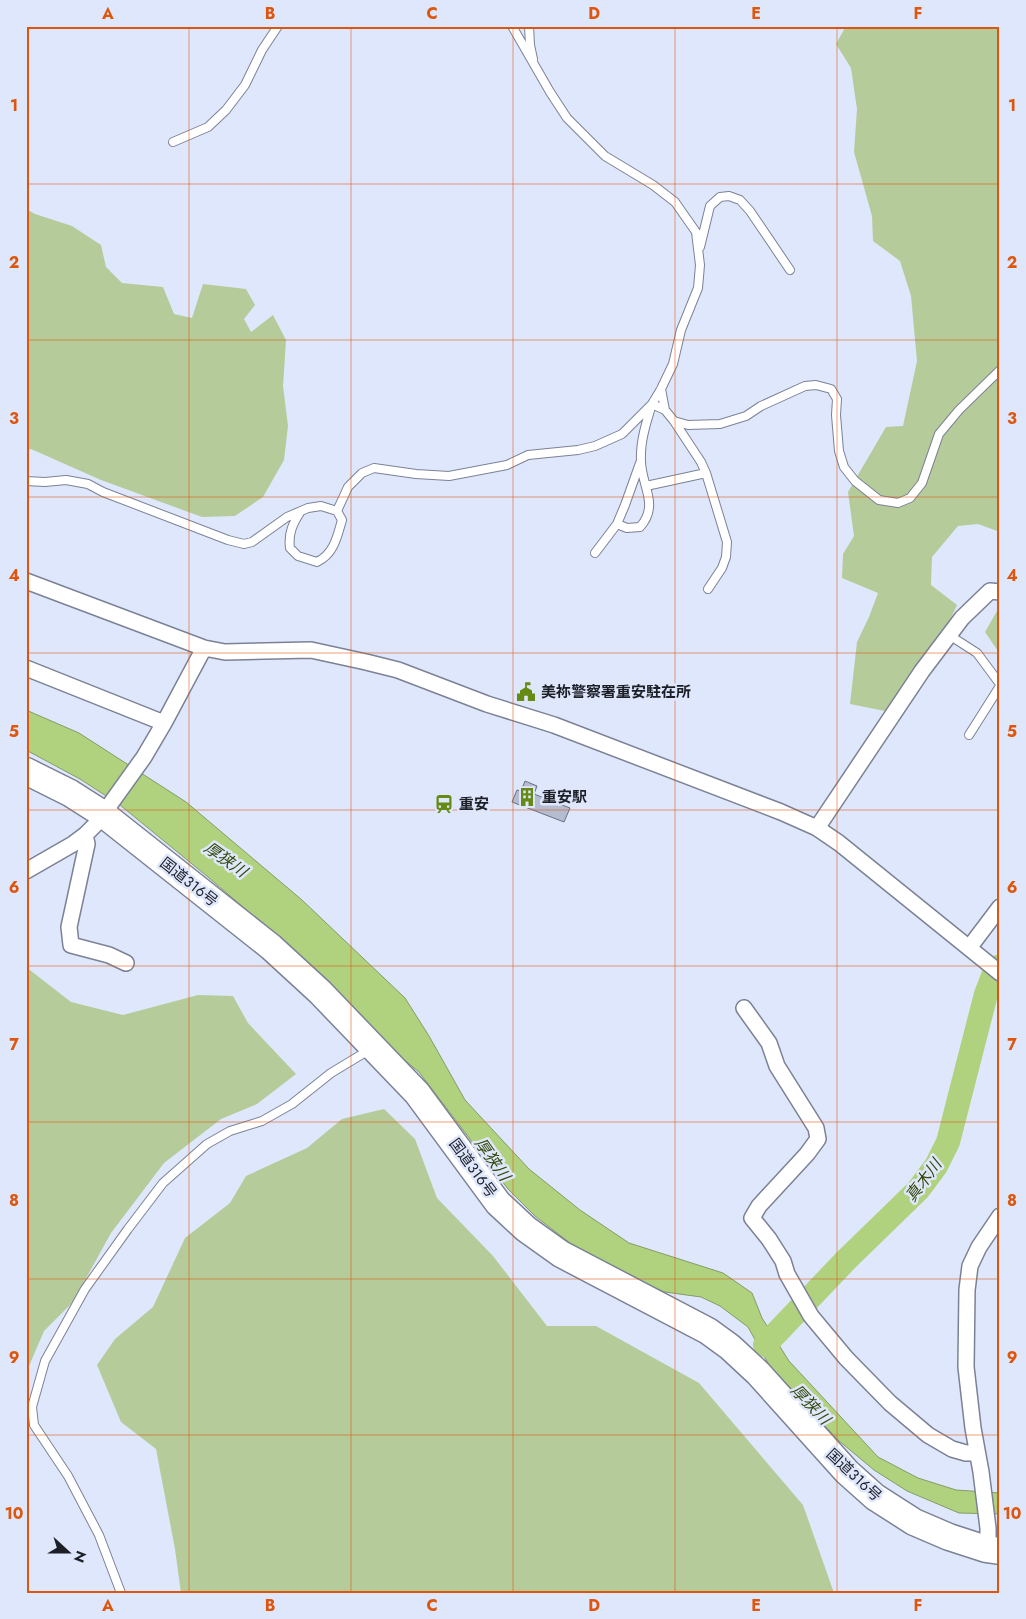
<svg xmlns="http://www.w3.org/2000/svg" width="1026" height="1619" font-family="Jost,'Noto Sans JP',sans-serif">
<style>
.green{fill:#b6cb9a}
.water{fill:#b0d27f;stroke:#849c65}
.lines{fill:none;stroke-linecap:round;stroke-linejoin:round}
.river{stroke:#b0d27f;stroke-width:24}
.building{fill:#b5bcd0;stroke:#6a7183}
.lane-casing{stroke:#7c8295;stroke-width:10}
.street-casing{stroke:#7c8295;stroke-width:18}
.highway-casing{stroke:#7c8295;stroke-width:29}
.lane{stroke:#fff;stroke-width:8}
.street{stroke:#fff;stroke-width:15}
.highway{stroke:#fff;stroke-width:26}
.grid{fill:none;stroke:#de560d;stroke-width:1;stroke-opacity:0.55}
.labels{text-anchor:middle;stroke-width:5;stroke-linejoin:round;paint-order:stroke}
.poi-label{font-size:15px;font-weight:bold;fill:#1d1f27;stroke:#dfe7fc;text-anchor:start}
.street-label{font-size:15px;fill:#1d1f27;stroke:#dfe7fc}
.water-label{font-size:16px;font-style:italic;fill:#324709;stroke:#dfe7fc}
.neatline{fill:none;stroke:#de560d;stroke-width:2}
.grid-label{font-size:16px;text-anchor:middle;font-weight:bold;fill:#de560d}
</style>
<rect width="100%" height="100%" fill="#dfe7fc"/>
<!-- green -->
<path class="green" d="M846,26H1000V532L978,524L958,526L932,557L931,585L957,605L942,637L885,711L850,704L857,642L869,617L878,593L842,578L843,554L854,536L848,492L886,427L903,426L917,361L911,296L900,261L873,241L872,216L854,152L857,109L851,68L836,44Z
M26,209L35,214L72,226L101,245L106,267L122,283L163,287L174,314L192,318L203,284L246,289L255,305L244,319L251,332L273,315L286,340L283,386L288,426L284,460L263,497L235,516L202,517L101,480L31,449L26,450Z
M997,611L1000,612V654L985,632Z
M26,967L71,1002L123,1015L198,995L233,996L248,1023L296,1074L257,1104L221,1119L164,1163L111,1233L73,1302L44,1331L26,1373Z
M384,1109L415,1139L437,1198L493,1256L547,1326H596L699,1383L803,1505L834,1593H181L175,1549L156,1449L121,1422L97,1365L115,1339L153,1307L185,1238L230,1203L246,1176L307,1148L342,1119Z"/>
<!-- water -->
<path class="water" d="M26,710L79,733L186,802L302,900L405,998L429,1036L465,1100L529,1169L580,1210L629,1243L723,1273L752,1293L762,1318L789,1361L878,1457L918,1478L956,1490L1000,1493V1514L959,1513L907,1491L874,1470L838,1440L769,1365L748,1327L720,1306L701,1297L665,1292L624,1275L570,1243L535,1216L508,1189L419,1072L384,1043L298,954L208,877L120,805L80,779L26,750Z"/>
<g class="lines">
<!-- river -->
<path class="river" d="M765,1345L846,1260L918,1190L936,1166L948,1142L986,994L993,976L1000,966"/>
</g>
<!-- building -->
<path class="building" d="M525,781L537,786L534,794L570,808L564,822L512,802L517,790L521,791Z"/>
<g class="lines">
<!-- lane casing -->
<g class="lane-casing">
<path id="lane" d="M529,26L530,45L533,59
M173,142L208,127L226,110L245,85L262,50L278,26
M700,247L710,206L720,197L729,196L740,200L750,211L790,270
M661,389L665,410
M674,421L701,462L706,473L727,542L726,557L722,568L708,589
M26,481L45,482L66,480L88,484L103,492L228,540L244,544L252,542L287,517L308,508L321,506L337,511
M646,486L706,473
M301,511C293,523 288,533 290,548L298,556L317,562C334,554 337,537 342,520L337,511L348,487L362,473L374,468L416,474L449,476L507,465L528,455L578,450L595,446L622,434L652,404L661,389L673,364L681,330L698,288L700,265L696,232L675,202L653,185L605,156L567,118L550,92L512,26
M617,524L627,528L640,527C660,505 641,485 641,461C640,442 646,423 652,404L665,410L674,421L688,425L720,424L746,416L761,406L805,386L816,385L831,389L837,399L836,415L839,451L844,467L855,481L879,500L898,503L910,498L922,483L939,434L959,410L1000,370
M595,553L617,524L625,505L640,463
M949,635L977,653L1000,684
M969,735L1000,686
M121,1593L99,1535L68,1476L34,1425L32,1407L45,1361L85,1289L128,1229L163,1183L207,1144L230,1131L262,1121L292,1104L331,1073L369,1050"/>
</g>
<!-- street casing -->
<g class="street-casing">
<path id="street" d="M26,581L204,648L225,652L311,650L366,662L398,670L487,704L554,725L781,812L817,828L839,843L1000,973
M26,668L164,723
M817,828L922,671L962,618L990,591L1000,592
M85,835L87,844L69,927L71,945L109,955L126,963
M26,871L73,844L85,835L96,824L144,757L164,723L204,648
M969,948L1000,907
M744,1008L769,1043L777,1066L816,1128L818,1139L807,1154L759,1206L752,1218L769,1239L783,1261L787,1274L811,1316L846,1358L890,1403L928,1435L952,1449L966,1453H977
M986,1549L988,1539V1528L981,1472L973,1428L966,1367L967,1290L970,1266L979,1247L1000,1216"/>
</g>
<!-- highway casing -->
<g class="highway-casing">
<path id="highway" d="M26,771L70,793L103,814L271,947L320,992L417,1093L498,1203L526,1229L561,1254L708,1331L730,1347L758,1373L847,1472L875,1497L914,1522L949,1537L986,1549L1000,1551"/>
</g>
<!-- lane -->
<use href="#lane" class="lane"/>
<!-- street -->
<use href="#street" class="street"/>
<!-- highway -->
<use href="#highway" class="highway"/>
</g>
<!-- grid -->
<path class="grid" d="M189,26V1593M351,26V1593M513,26V1593M675,26V1593M837,26V1593M26,184H1000M26,340H1000M26,497H1000M26,653H1000M26,810H1000M26,966H1000M26,1122H1000M26,1279H1000M26,1435H1000"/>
<!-- icons -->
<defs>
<g id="civic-bare" transform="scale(1.5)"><path d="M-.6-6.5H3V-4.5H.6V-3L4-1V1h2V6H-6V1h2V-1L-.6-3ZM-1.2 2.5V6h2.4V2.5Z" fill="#658b14" stroke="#dfe7fc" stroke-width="2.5" paint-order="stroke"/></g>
<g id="building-bare" transform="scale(1.5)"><path d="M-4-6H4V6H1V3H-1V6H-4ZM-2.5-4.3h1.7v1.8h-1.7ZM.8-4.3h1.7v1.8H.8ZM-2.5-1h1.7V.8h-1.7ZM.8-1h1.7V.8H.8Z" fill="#658b14" stroke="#dfe7fc" stroke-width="2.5" paint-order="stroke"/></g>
<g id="station-bare" transform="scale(1.5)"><path d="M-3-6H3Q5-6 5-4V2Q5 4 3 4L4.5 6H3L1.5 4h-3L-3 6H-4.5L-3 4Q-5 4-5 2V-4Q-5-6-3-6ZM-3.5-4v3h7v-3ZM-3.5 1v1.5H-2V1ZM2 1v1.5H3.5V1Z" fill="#658b14" stroke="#dfe7fc" stroke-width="2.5" paint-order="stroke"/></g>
</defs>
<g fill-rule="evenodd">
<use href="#civic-bare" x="526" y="692"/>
<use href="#building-bare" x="527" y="797"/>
<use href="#station-bare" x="444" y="804"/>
</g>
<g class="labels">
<!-- poi labels -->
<g class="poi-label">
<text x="541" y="697">美祢警察署重安駐在所</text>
<text x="542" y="802">重安駅</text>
<text x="459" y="809">重安</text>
</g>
<!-- street labels -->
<g class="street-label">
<text transform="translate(189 882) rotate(38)" y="5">国道316号</text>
<text transform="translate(473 1168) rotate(54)" y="5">国道316号</text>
<text transform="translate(854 1475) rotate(43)" y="5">国道316号</text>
</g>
<!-- water labels -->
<g class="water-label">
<text transform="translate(226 859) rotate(35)" y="6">厚狭川</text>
<text transform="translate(493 1159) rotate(55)" y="6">厚狭川</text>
<text transform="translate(923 1180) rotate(-53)" y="6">真木川</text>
<text transform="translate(811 1404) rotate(46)" y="6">厚狭川</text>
</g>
</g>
<!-- border -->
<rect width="1026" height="1619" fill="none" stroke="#dfe7fc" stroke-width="55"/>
<!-- north arrow -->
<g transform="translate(68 1552) rotate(111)" stroke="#dfe7fc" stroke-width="4" paint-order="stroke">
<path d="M0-4L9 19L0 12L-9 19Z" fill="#1d1f27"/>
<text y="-8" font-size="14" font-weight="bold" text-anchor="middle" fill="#1d1f27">N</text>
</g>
<rect x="28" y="28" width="970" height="1564" class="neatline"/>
<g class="grid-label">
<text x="108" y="19">A</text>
<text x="270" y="19">B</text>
<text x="432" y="19">C</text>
<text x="594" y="19">D</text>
<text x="756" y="19">E</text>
<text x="918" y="19">F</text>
<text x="14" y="111">1</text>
<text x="1012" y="111">1</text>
<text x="14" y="268">2</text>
<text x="1012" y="268">2</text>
<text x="14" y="424">3</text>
<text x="1012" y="424">3</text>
<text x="14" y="581">4</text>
<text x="1012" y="581">4</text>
<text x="14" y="737">5</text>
<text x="1012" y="737">5</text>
<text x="14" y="893">6</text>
<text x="1012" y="893">6</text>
<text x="14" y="1050">7</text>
<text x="1012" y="1050">7</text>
<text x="14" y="1206">8</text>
<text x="1012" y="1206">8</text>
<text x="14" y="1363">9</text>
<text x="1012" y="1363">9</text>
<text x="14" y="1519">10</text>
<text x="1012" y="1519">10</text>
<text x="108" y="1611">A</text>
<text x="270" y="1611">B</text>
<text x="432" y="1611">C</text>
<text x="594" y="1611">D</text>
<text x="756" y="1611">E</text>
<text x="918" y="1611">F</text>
</g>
</svg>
